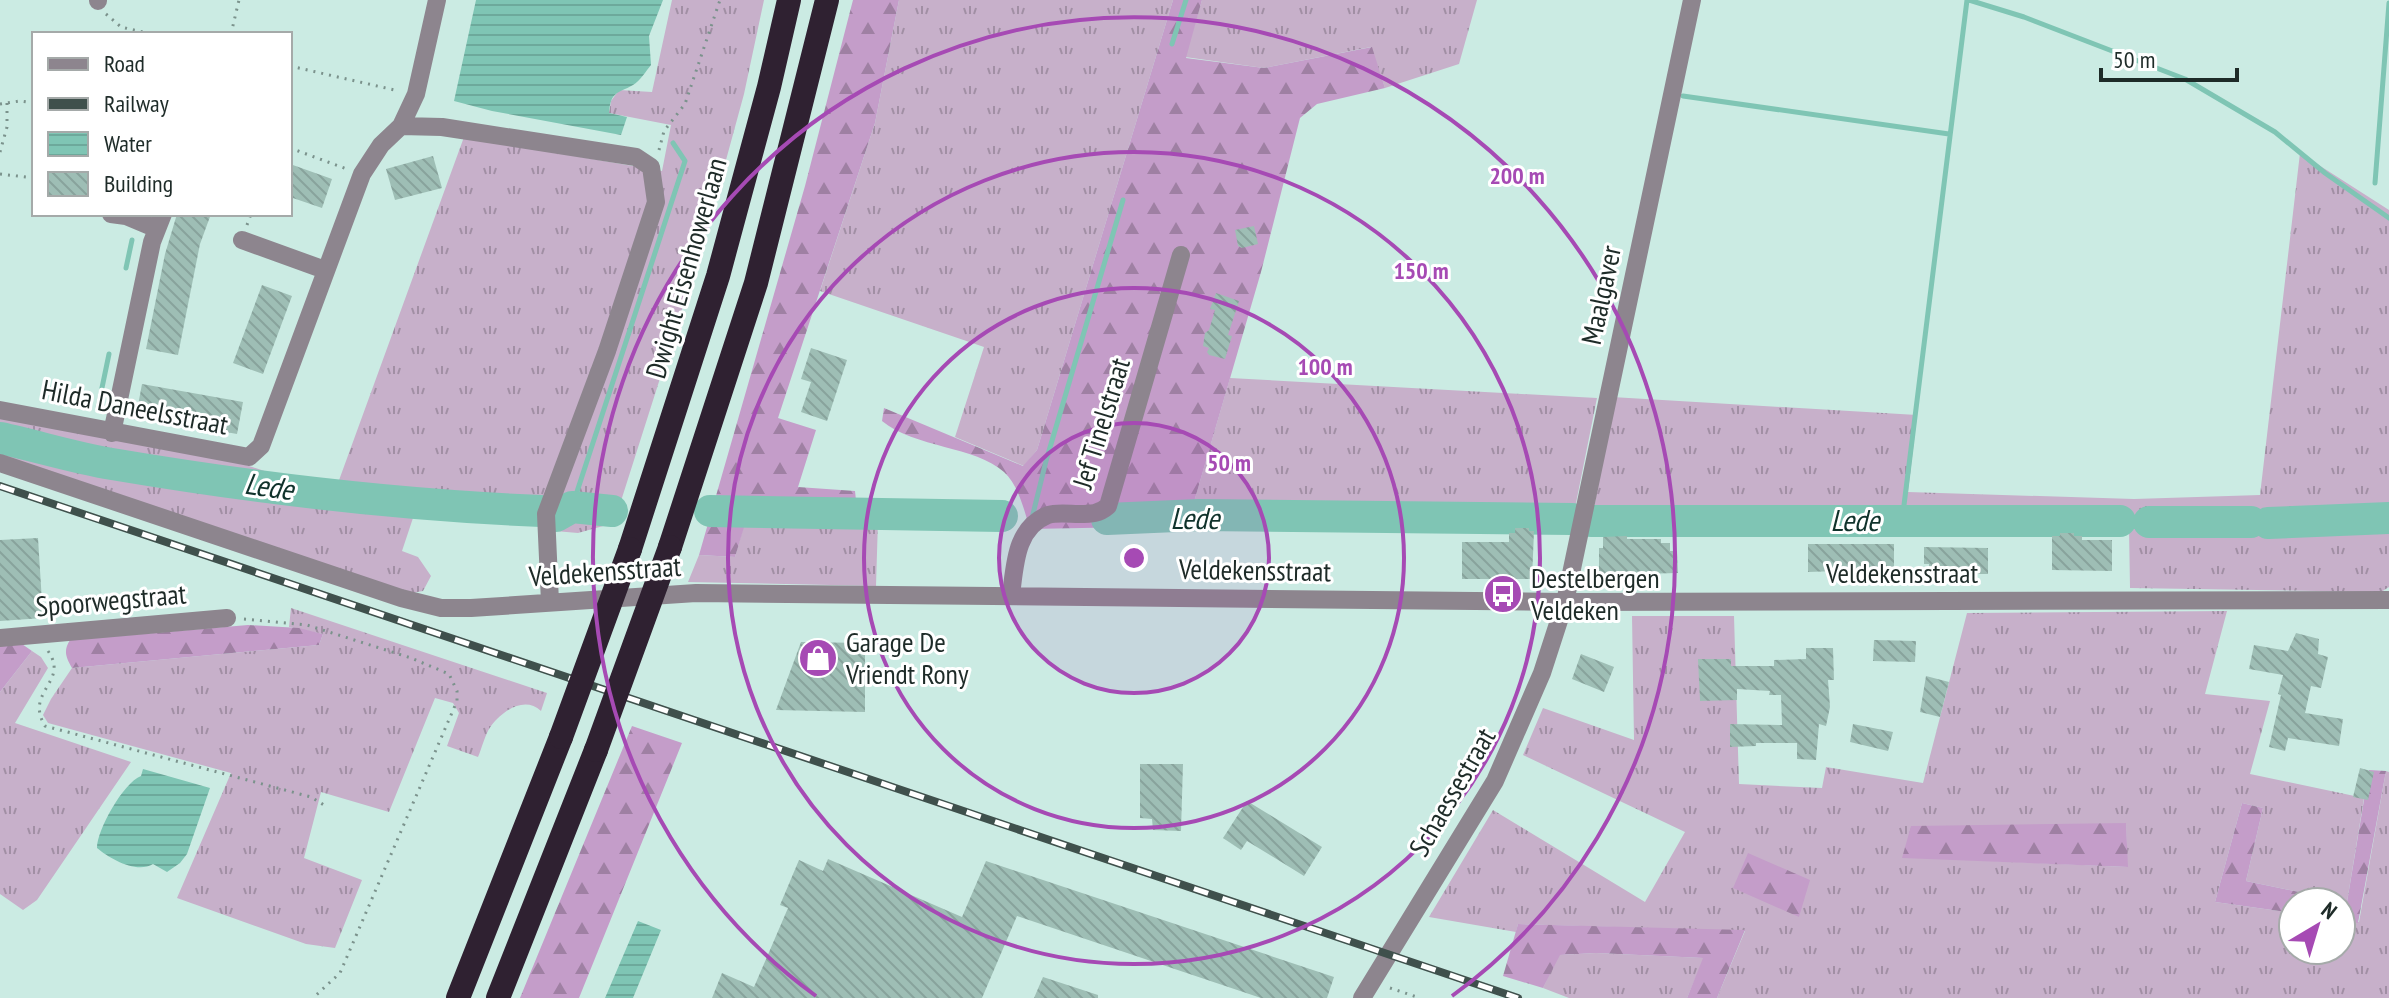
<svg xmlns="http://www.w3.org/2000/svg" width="2389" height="998" font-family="'PT Sans Narrow',sans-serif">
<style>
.grass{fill:url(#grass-tufts);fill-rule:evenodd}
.forest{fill:url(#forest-firs)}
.water{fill:url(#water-rules)}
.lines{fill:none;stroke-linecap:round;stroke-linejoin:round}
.stream{stroke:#7fc5b4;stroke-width:5}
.river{stroke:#7fc5b4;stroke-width:32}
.building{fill:url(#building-back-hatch)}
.path{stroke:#7b928c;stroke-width:3;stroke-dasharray:2 6;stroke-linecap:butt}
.minor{stroke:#8d858e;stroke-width:18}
.highway{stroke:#2f2131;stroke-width:24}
.rail-casing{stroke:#3f504c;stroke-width:8}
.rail{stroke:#fff;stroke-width:5;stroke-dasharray:15;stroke-linecap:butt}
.highway-bridge{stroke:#2f2131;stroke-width:24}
.ring{fill:none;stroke:#a64ab4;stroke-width:4}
.labels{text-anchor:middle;stroke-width:6;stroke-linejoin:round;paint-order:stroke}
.street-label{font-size:28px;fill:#1e2b28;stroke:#fff}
.poi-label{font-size:28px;fill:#1e2b28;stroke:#fff;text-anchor:start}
.water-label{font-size:30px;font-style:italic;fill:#10322b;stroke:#fff}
.centre{fill:#a64ab4;stroke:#fff;stroke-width:4}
.ring-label{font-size:24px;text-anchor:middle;font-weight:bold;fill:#a64ab4;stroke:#fff;stroke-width:6;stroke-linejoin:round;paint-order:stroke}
</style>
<defs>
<pattern id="grass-tufts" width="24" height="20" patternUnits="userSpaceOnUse" patternTransform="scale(2)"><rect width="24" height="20" fill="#c7b0ca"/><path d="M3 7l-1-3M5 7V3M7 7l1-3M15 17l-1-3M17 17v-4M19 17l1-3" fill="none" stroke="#a18fa4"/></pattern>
<pattern id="forest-firs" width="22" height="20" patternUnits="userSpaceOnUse" patternTransform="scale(2)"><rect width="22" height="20" fill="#c49dc9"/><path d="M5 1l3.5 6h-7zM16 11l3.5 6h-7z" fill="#9f80a3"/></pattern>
<pattern id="water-rules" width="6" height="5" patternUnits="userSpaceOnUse" patternTransform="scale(2)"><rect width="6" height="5" fill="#7fc5b4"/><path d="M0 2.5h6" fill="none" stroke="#6da99b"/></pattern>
<pattern id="building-back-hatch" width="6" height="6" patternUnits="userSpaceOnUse" patternTransform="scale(2)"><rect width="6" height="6" fill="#9ebeb5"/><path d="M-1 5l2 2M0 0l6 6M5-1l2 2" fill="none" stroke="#88a39c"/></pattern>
</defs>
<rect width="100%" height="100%" fill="#cbebe3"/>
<!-- grass -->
<path class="grass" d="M672,0H764L744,94L705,237L614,523L578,533L555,531L423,488L402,551L418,557L431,576L423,591L412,593L0,457V416L240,463L334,494L464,137L662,171L671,125L609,113L611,101L619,90L652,92Z
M899,0H1173L1037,450L1024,466L955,437L984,347L820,291L875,123Z
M1202,0H1477L1459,64L1385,88L1371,47L1264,68L1185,57Z
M2300,153L2389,210V587L2381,592L2130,588L2129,528H1591L1612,397L1917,415L1908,492L2134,499L2260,495Z
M1230,378L1597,398L1570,533L1187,526Z
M747,514L878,520L876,586L688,582L699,555L735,557Z
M291,608L547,693L541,711C525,696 503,710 491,726C485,734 482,748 478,757L447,746L459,713L453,703L435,698L389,812L321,792L304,858L362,880L335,948L306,944L177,898L231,773L48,723L43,715L51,699L72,668L319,645L323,634L289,627Z
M2227,611L2205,694L2270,701L2250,774L2364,798L2347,902L2246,881L2263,808L2242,803L2215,902L2293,913V950H2341V920L2359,922L2386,771L2389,772V998H1717L1745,931L1518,924L1516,932L1429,917L1493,810L1645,902L1685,832L1523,755L1543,708L1634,740L1632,616H1734L1739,784L1822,788L1826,767L1923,783L1967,613ZM2126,823L2127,867L1903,857Z
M32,651L41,657L48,668L15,723L131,762L37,900L23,910L0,894V692Z
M1596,953L1704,958L1687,998H1569L1543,988L1559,955Z"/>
<!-- forest -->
<path class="forest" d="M853,0H899L875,123L778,418L816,430L798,487L855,491L858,519L748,514L735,557L699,555L805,186Z
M1173,0H1202L1186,58L1264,68L1372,47L1385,88L1317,104L1300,118L1261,272L1187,526L1030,529C1024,510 1019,486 1004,472C975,446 915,448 882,421L884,408L1023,466L1037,450Z
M248,625L299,628L323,634L319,645L72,668C66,657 63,651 70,640Z
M0,643L22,644L32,651L0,692Z
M632,726L682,743L579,998H520Z
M2369,770L2386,771L2358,923L2341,920V902H2293V913L2215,902L2242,803L2263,808L2246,881L2347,902Z
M2126,823L2128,867L1902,858L1911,826Z
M1748,853L1810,880L1799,917L1733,888Z
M1518,924L1745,930L1717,998H1687L1703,958L1596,953L1560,955L1543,988L1503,976Z"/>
<!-- water -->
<path class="water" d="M476,0H663L649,36L651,65C646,71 640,81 633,85C617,94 611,91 609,113L627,117L621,135L492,111L454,101Z
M143,769L210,788L187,854L180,863L167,872L153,864C137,874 110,859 97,848C97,830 123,783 141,776Z
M638,921L661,930L633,998H605Z"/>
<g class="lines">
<!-- stream -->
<path class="stream" d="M1969,0L2024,17L2185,79L2275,132L2325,173L2389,218
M1172,44L1186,0
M1683,96L1949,134
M2375,183L2389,3
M126,268L132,240
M98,407L109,354
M572,507L685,161L673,143
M1032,518L1046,461L1123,200
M1902,521L1967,0"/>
<!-- river -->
<path class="river" d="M0,438C37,446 75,458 112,464C254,488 397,505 541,511
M710,511L1002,516
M556,516L572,507L612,511
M1107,519L1199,515L1572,519
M1591,521H2120
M2149,522H2251
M2268,523L2389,518"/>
</g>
<!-- building -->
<path class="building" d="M433,156L442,188L395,200L386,169Z
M290,164L332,179L322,208L290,197Z
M177,214H211L200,244L178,355L146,349L165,254Z
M1254,226L1258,244L1242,248L1238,246L1235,230Z
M262,285L292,296L263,374L233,363Z
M1216,293L1239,301L1228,335L1232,336L1225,359L1209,355L1207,352L1209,348L1203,346L1205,333L1209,330L1215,310L1210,309Z
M811,348L847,360L827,421L801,412L811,382L801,379Z
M142,384L243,402L237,434L136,416Z
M1515,528H1529V531H1534L1532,579H1462V542H1509V533H1515Z
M2060,533H2074V536H2082V540H2112V571L2052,570V536H2060Z
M1627,536V539H1661V543H1670V551H1677L1678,573L1599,575V548H1603V537Z
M38,538L43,618L0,621V540Z
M1808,544H1894V569L1808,572Z
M1924,547L1988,548V574H1929V564H1924Z
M2296,633L2319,639L2318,654L2328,657L2321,688L2311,686L2305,713L2343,719L2339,746L2288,738L2285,751L2269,747L2281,695L2278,694L2283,675L2249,669L2254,645L2288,651Z
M1874,640L1916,641L1915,662L1873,661Z
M801,642L865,643V712L776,710Z
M1806,648H1833L1834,680H1828L1830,707L1826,726L1819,724L1816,760L1797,759V743H1756V746L1730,747V724L1782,725L1781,695H1769L1770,691L1737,689V700L1700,701L1698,659H1731V666H1774V660L1806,659Z
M1581,654L1614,667L1604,692L1572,679Z
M1926,676L1949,682L1940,717L1920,712Z
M1853,724L1893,732L1888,751L1850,742Z
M1140,764H1183L1181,831L1153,830L1152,819L1140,818Z
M2360,768L2374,772L2368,800L2353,797Z
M1247,801L1322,847L1304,876L1247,841L1241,850L1223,838Z
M828,859L962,917L986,861L1334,977L1327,998H1261L1017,916L982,998H712L722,973L754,987L788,908L780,905L799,860L823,871Z
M1043,977L1098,995V998H1034Z"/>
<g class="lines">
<!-- path -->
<path class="path" d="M106,14L121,27L151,34
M231,34L239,0
M290,66L399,91
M0,104L20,101L34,103
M290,148L347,169
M659,150L664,131L685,104L720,0
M0,152L7,127V103
M0,174L34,178
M247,225L251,214
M244,619L307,625L411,658L449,674L457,691V701L340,973L313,998
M48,651C70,682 24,691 45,726L311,797L324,805
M1390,988L1420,998"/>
<!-- minor -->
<path class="minor" d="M98,1V0
M401,126L442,127L636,157L651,167L656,202L607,351L546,514L550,602
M111,214L126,216L157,229
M242,240L325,270
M0,410L249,457L261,446L362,174L381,145L401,126L416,94L437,0
M112,433L152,242L163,214
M0,463L401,598L441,608H471L696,593L1565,602L2389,600
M1011,595C1015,566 1015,528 1048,515C1057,512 1070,514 1079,514C1091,514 1099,514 1108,506L1181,255
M0,638L227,618
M1362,998L1495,781L1542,673L1565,602L1692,0"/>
<!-- highway -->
<path class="highway" d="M670,547L756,283L827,0
M630,549L718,276L769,87L789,0
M458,998L561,737
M498,998L596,750"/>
<!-- rail casing -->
<g class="rail-casing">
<path id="rail" d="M0,486L1518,998"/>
</g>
<!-- rail -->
<use href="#rail" class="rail"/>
<!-- highway-bridge -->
<path class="highway-bridge" d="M561,737L630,549
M596,750L670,547"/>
</g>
<!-- distance rings -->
<circle cx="1134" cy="558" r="135" fill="#a64ab4" fill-opacity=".12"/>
<g class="ring">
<circle cx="1134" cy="558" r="135"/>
<circle cx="1134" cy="558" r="270"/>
<circle cx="1134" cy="558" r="406"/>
<path d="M816 996A541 541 0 1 1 1452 996"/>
</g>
<!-- icons -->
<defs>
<g id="bus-disc" transform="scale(2)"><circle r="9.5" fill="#a64ab4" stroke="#fff"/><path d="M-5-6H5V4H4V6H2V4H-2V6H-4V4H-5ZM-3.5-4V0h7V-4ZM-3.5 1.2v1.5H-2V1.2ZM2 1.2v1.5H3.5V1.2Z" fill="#fff"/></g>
<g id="shop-disc" transform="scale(2)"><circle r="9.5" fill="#a64ab4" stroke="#fff"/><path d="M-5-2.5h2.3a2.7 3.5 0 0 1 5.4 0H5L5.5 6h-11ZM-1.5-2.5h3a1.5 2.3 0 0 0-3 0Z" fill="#fff"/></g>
</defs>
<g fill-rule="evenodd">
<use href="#bus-disc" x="1503" y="594"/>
<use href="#shop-disc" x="818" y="658"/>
</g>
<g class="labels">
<!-- street labels -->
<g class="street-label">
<text transform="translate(686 268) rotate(-74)" y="10">Dwight Eisenhowerlaan</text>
<text transform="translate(1601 295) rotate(-78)" y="10">Maalgaver</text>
<text transform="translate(135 407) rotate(11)" y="10">Hilda Daneelsstraat</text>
<text transform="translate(1101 423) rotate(-73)" y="10">Jef Tinelstraat</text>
<text transform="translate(1255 570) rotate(1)" y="10">Veldekensstraat</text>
<text transform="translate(605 571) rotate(-4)" y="10">Veldekensstraat</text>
<text x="1902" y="583">Veldekensstraat</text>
<text transform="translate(111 600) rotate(-5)" y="10">Spoorwegstraat</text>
<text transform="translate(1452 792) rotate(-60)" y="10">Schaessestraat</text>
</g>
<!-- poi labels -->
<g class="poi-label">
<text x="1531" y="588">Destelbergen<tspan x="1531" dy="32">Veldeken</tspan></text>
<text x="846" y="652">Garage De<tspan x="846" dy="32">Vriendt Rony</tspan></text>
</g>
<!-- water labels -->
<g class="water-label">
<text transform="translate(269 487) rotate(8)" y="10">Lede</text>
<text x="1195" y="529">Lede</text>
<text x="1855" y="531">Lede</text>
</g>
</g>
<circle cx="1134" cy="558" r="12" class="centre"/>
<g class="ring-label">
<text x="1517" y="184">200 m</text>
<text x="1421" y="279">150 m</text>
<text x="1325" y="375">100 m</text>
<text x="1229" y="471">50 m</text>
</g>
<!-- legend -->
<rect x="32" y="32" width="260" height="184" fill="#ffffff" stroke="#a5aaa9" stroke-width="2"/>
<rect x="48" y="58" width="40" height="12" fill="#8d858e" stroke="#a5aaa9" stroke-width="2"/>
<text x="104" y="72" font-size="24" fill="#1e2b28">Road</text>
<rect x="48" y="98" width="40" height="12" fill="#3f504c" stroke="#a5aaa9" stroke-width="2"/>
<text x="104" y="112" font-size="24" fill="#1e2b28">Railway</text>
<rect x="48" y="132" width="40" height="24" fill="url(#water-rules)" stroke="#a5aaa9" stroke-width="2"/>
<text x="104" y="152" font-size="24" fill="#1e2b28">Water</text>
<rect x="48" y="172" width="40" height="24" fill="url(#building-back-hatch)" stroke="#a5aaa9" stroke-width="2"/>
<text x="104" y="192" font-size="24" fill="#1e2b28">Building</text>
<!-- north arrow -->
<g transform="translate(2317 926) rotate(38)"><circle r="38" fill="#ffffff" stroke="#a5aaa9" stroke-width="2"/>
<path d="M0-6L14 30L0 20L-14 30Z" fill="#a64ab4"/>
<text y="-12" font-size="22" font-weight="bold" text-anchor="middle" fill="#1e2b28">N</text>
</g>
<!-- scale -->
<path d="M2101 68v12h136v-12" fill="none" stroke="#1e2b28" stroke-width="4"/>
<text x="2113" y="68" font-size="24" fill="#1e2b28" stroke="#ffffff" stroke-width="6" paint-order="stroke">50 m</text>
</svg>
